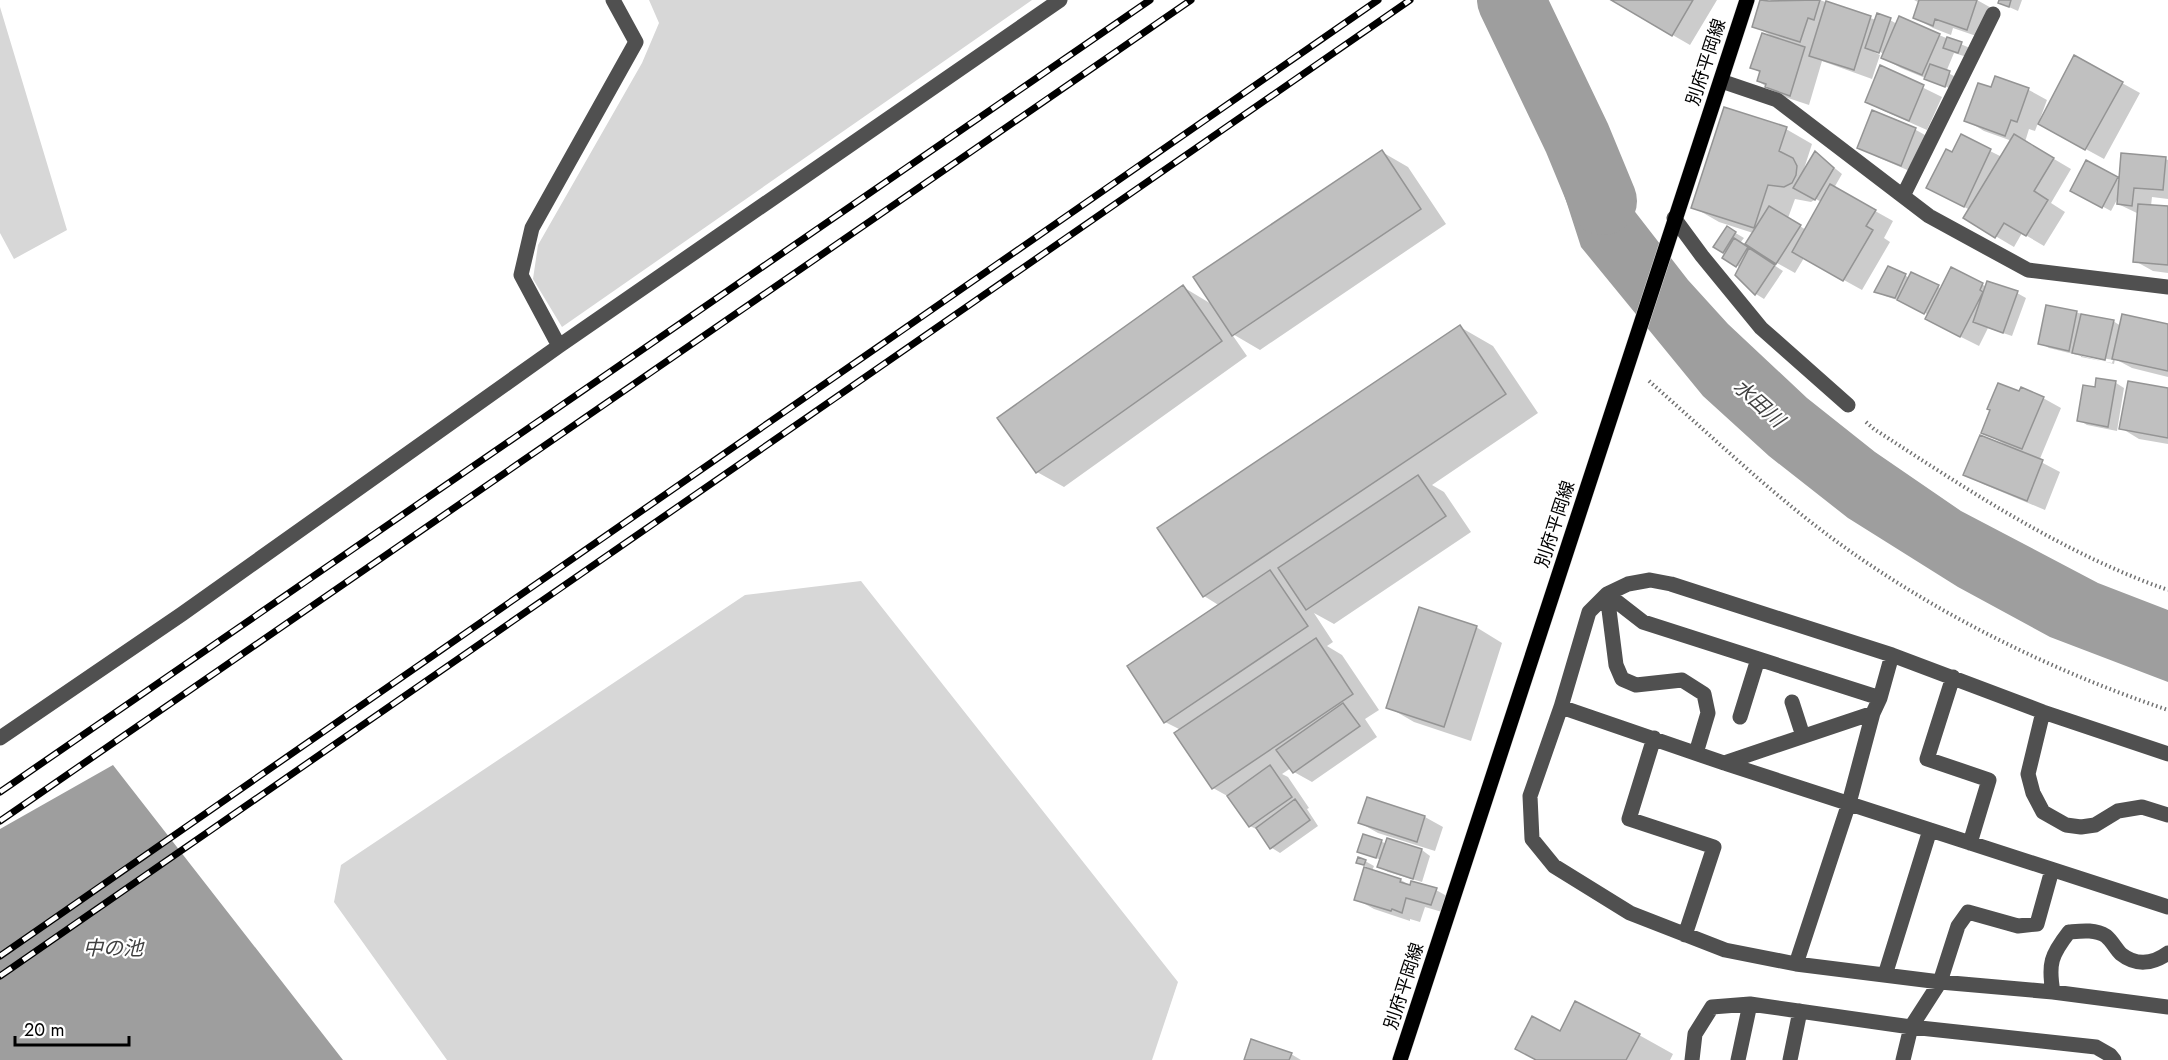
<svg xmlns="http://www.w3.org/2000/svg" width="2168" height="1060" font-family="Jost,'Noto Sans JP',sans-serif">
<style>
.green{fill:#d7d7d7}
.water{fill:#9e9e9e}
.shadow{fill:#0003;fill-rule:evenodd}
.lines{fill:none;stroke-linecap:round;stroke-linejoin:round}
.river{stroke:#9e9e9e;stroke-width:68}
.building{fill:#c0c0c0;stroke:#949494;stroke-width:1.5}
.major-casing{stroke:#dbdbdb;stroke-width:16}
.path{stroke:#727272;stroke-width:4;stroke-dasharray:1.5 3;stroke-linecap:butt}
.minor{stroke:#505050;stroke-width:15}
.major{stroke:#000;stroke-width:15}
.rail-casing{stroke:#000;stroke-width:7}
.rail{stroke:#fff;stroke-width:4.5;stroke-dasharray:14;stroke-linecap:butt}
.labels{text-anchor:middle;stroke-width:4.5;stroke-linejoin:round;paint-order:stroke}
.street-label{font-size:18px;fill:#000;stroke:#fff}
.water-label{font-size:20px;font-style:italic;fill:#3f3f3f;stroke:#fff}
</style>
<rect width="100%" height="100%" fill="#fff"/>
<!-- green -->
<path class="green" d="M649,0H1032L562,327L533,279L538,245L642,63L659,23Z
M0,7L67,230L14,259L0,233Z
M861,581L1178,982L1152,1060H447L334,902L341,865L745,595Z"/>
<!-- water -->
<path class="water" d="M1572,99L1622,195L1688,280L1728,324L1807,398L1875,452L1961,511L2098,583L2168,610V682L2050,637L1958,587L1848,518L1769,456L1703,396L1581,247L1550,151Z
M113,765L343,1060H0V829Z"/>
<!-- shadow -->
<path class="shadow" d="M1612,0H1717L1690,45Z
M1771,0H1820L1876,20H1890L1897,24L1939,35L1970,48L1967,57L1954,53L1946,72L1958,78L1954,90L1901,68L1883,58L1884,54L1876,50L1874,52L1880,55L1872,79L1822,61L1809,105L1785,97L1767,87L1758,81L1761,73L1752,68L1770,35L1754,26Z
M1914,0H1977L1995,10L1985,39L1953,28L1951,35L1933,28L1915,18L1920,3Z
M2001,0H2022L2018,11L2000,3Z
M1881,67L1942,97L1927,130L1884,111L1866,101Z
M1996,78L2029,90L2047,100L2040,119L2041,120L2122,83L2140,93L2104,159L2038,123L2035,131L2029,129L2025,142L2071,169L2051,203L2065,212L2044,246L2022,233L2014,247L1965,218L1970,210L1928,188L1953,154L1990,151L2002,157L2012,141L1984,131L1966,120L1991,89Z
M1873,112L1916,130L1934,140L1919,175L1877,157L1859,147Z
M1786,129L1812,144L1803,172L1816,153L1842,174L1834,188L1893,221L1884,238L1890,242L1862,290L1804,258L1795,273L1777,263L1753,233L1719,222L1693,207ZM1795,199L1811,202L1816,199L1821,202L1806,230L1788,218Z
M1382,152L1408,167L1446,224L1260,350L1231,333L1247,356L1064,487L1037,472L1183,287L1213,305Z
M2165,159L2168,160V199L2152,197L2151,206L2168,208V273L2153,271L2135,261L2139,214L2118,204L2119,196L2111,211L2072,190L2087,162L2120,181Z
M1727,228L1744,238L1740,243L1783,271L1764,299L1756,294L1741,268L1724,258L1726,253L1715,247Z
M1889,268L1910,278L1912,274L1942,289L1951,269L1987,287L2017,293L2026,298L2012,336L1988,328L1979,346L1945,329L1929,315L1903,302L1885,296L1876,291Z
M2048,306L2113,321L2121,326L2168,325V377L2132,368L2115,359L2114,364L2049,348L2040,343ZM2081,354L2113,360L2112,363L2081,357Z
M1460,327L1493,346L1538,413L1432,485L1444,492L1471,532L1334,624L1314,613L1333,642L1327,646L1342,655L1379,710L1365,719L1377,737L1312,782L1294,772L1291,768L1282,774L1288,777L1309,808L1307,809L1318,826L1280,853L1272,848L1260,831L1250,826L1231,798L1213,788L1181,730L1165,722L1220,606L1204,596Z
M2097,379L2116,383L2124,388L2117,431L2087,425L2079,420L2096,389Z
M2168,390V444L2139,439L2121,428Z
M2020,393L2043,398L2061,408L2039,461L2060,472L2045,510L1983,484L1965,474L2003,446L2004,444L1983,432Z
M1476,627L1502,643L1471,741L1414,722L1388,707Z
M1425,817L1443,827L1435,851L1378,833L1360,823Z
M1388,840L1422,850L1430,856L1422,882L1388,872L1379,867L1381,860L1359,851L1381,841L1386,844Z
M1365,861L1374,866L1372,871L1401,880L1411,886L1436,890L1454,900L1449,914L1425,907L1420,922L1410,919V921L1374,909L1356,899L1372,870L1358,862Z
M1561,1033L1639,1035L1673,1054L1670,1060H1536Z
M1291,1054L1301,1060H1245Z"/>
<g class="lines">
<!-- river -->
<path class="river" d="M1511,0L1577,138L1603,201"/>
</g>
<!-- building -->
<path class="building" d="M1611,0H1693L1672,36Z
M1760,0L1769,1L1820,0L1814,20L1808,18L1800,42L1752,27Z
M1919,0H1977L1967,30L1935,19L1933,26L1913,18Z
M1999,0H2011L2009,7L1998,3Z
M1826,1L1871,16L1854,70L1809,56Z
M1877,13L1891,18L1879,53L1865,48Z
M1899,16L1940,34L1922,75L1881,58Z
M1762,33L1805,47L1790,96L1765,87L1766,84L1757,81L1760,71L1750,68Z
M1947,37L1962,42L1958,53L1943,48Z
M2074,55L2123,82L2085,150L2038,124Z
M1930,64L1950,71L1945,87L1924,79Z
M1880,65L1924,85L1909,121L1865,102Z
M1995,76L2029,88L2017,122L2011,120L2005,136L1964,121L1978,83L1991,87Z
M1724,107L1787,127L1779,151L1793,158L1797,166L1796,175L1792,183L1784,187L1768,185L1754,228L1691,208Z
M1872,110L1916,128L1901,166L1857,148Z
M1961,134L1991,149L1964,207L1926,188L1946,149L1952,152Z
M2014,134L2054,158L2034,191L2048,200L2026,236L2004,223L1995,238L1963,218Z
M1382,150L1421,209L1232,336L1193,277Z
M1815,151L1834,168L1815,200L1793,188Z
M2121,153L2166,157L2163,190L2134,188L2132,206L2117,204Z
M2086,160L2118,177L2102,208L2070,191Z
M1830,184L1876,210L1866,226L1873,230L1843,281L1792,252Z
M2138,204L2168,206V265L2133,262Z
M1769,206L1801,225L1776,264L1745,244Z
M1727,226L1736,232L1723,253L1713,247Z
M1734,238L1748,247L1736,267L1722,258Z
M1749,248L1775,265L1755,295L1735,275Z
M1888,266L1906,274L1895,298L1874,292Z
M1951,267L1983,283L1980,290L1983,292L1960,337L1925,319Z
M1911,272L1939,285L1924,314L1897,300Z
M1987,281L2018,291L2003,333L1973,322Z
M1183,285L1222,341L1036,473L997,418Z
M2046,305L2077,311L2069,351L2038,344Z
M2081,314L2114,320L2105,360L2072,353Z
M2122,314L2168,324V371L2112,359Z
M1460,325L1506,394L1203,597L1157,528Z
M2096,378L2116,381L2108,427L2077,421L2083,385L2095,387Z
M2128,381L2168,388V438L2119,429Z
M1998,383L2019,391L2021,387L2044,397L2022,449L1981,433L1990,410L1987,409Z
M1980,435L2043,460L2027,501L1963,475Z
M1418,475L1446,516L1306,610L1278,568Z
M1270,570L1308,626L1164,723L1127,666Z
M1419,607L1477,626L1444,727L1386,708Z
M1316,638L1353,694L1212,789L1174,733Z
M1343,703L1360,726L1293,773L1276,750Z
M1270,765L1292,797L1249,827L1227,796Z
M1367,797L1425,816L1417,842L1358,823Z
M1295,799L1310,820L1270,849L1256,828Z
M1363,834L1382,840L1376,858L1357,852Z
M1387,838L1422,849L1413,879L1377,867Z
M1358,857L1366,860L1364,865L1356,863Z
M1364,867L1401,879L1400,882L1410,885L1411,881L1437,888L1431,905L1406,898L1402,913L1392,909L1391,911L1354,900Z
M1575,1001L1640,1034L1626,1060H1536L1515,1049L1532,1016L1560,1031Z
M1251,1039L1292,1053L1289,1060H1244Z"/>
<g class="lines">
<!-- major casing -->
<g class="major-casing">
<path id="major" d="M1400,1060L1747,0"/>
</g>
<!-- path -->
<path class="path" d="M1649,381C1707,432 1763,486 1825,533C1928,610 2046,669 2168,710
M1866,422L1874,429C1968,490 2062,553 2168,590"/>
<!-- minor -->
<path class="minor" d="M1721,81L1777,100L1929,216L2028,270L2168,287
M1903,196L1993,14
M1674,218L1702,256L1761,328L1848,405
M559,346L521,275L532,228L636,42L613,0
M1953,677L1927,759L1989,780L1970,843
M1792,702L1803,736
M1561,707L1724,763L2168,907
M2043,712L2028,774L2033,793L2043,812L2066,825L2081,827L2095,825L2118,811L2142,807L2168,815
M1740,717L1758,659
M0,738L182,614L559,346L1060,0
M1654,738L1629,819L1714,847L1685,935
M1696,753L1708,713L1704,694L1682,680L1636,685L1622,679L1616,665L1607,594L1643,622L1880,698
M2168,754L2043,712L1892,655L1671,584L1650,580L1628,584L1607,594L1589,612L1561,707L1530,796L1532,839L1554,866L1630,913L1725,950L1796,964L1940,982L2053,992L2168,1007
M1724,763L1873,713
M1796,964L1849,803L1873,713L1880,698L1892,655
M1885,975L1930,830
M2053,992C2048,964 2051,955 2069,932C2081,931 2095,929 2106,936C2112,941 2116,949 2121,954C2136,966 2153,964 2168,953
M1692,1060L1695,1034L1712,1007L1750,1004L1911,1027L2096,1047L2110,1055L2114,1060
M1738,1060L1750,1004
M1790,1060L1800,1011
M1903,1060L1911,1027L1940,982L1958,926L1968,912L2018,926L2037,924L2052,870"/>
<!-- major -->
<use href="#major" class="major"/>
<!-- rail casing -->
<g class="rail-casing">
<path id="rail" d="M0,792L1150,0
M0,821L1191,0
M0,956L1378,0
M0,976L1410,0"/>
</g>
<!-- rail -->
<use href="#rail" class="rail"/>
</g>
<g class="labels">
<!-- street labels -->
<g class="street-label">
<text transform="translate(1706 62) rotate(-72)" y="6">別府平岡線</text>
<text transform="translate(1555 524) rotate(-72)" y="6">別府平岡線</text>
<text transform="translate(1404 986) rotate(-72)" y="6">別府平岡線</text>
</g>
<!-- water labels -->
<g class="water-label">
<text transform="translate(1759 403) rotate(42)" y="7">水田川</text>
<text x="113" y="955">中の池</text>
</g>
</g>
<!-- scale -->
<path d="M15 1036v9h114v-9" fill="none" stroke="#000000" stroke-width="3"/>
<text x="24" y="1036" font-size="18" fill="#000000" stroke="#ffffff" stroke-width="4.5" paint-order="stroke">20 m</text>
</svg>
